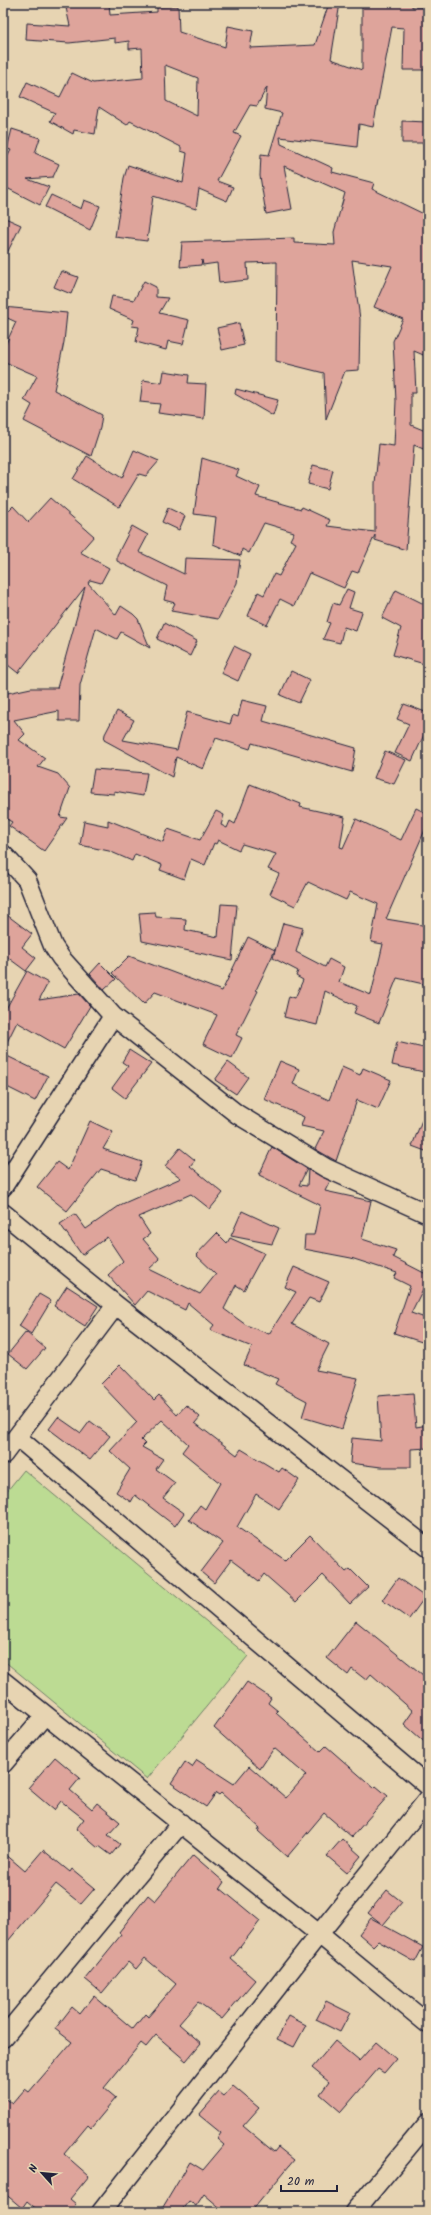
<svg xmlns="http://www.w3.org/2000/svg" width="431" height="2215" font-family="Kalam,sans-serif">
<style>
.park{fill:#bcdb93;stroke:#6f7e67}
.building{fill:#dea49b;stroke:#22223b;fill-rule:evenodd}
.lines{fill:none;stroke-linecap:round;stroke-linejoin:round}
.minor-casing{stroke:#22223b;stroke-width:21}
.minor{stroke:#e7d4b2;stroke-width:18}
</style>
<rect width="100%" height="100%" fill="#e7d4b2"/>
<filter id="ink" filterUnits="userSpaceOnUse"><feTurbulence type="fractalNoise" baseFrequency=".025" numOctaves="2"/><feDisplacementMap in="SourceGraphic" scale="8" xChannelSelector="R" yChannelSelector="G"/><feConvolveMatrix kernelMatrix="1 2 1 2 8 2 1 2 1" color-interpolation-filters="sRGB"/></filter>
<g filter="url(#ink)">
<!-- park -->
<path class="park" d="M24,1470L248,1656L147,1779L3,1660V1496Z"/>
<!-- building -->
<path class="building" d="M65,3H109L110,15L157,12V7L178,6L179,32L225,47L228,26L253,31L250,48L315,45L329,3H340L331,59L362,70V3H412V7H428V70H403L404,28L392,27L373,127L359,124L357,147L280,137L281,144L333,168L332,172L374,183L372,189L428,216V357L414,351L416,393H411V425L428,432V451L414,445L406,550L375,540V535L358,573L352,571L344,588L309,573L294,606L280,599L267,625L248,616L258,592L264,595L274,574L279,576L296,543L290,540L294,532L264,523L249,553L242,549L241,556L213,544L216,517L194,514L202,458L239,470L236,476L260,487L256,496L301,509L302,507L330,520L327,526L375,532V484L379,444L394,446L396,401L393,341L403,319L374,307L392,266L352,260L360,319L359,370L345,371L326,419L324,373L276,361L277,262L247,263L248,280L219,283L217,263L203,265L202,260L201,265L180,267L182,242L294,238V243L335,245L334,232L345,193L284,166L292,209L266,214L260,176L261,154L269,155L282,113L265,109L267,87L257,106L250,105L234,133L241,136L217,181L233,187L227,201L199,189L196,209L153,196L147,241L115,237L124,178L128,165L183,183L187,153L181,151V147L130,121L127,125L99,107L95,134L74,130L73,134L50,121L55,113L20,97L27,82L60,97L72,73L93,83L143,78L142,48L129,49V41L115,43V38L69,43L26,40L27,23L70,26ZM165,65L198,78L197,116L166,101Z
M402,121L428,122V143H402Z
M12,129L40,138L35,153L59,164L53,177L27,179L49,187L40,205L3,186V165L11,150L7,149Z
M51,195L81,209L84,200L100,206L90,230L45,207Z
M3,217L21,225L3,261Z
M61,271L78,277L71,294L54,287Z
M144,281L156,287V297L168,298L159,313L189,320L183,344L168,341L166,350L136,342L139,327L132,326L134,320L109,309L112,296L134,300Z
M3,307L67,313L64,342L54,390L102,415L100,428L91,456L24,421L32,405L24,400L37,376L3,361V350L16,322L3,316Z
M239,323L244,345L222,350L217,328Z
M164,371L189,375L188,383L206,384L204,419L158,413L160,404L140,402L143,380L162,383Z
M236,389L278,400L273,416L235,394Z
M134,450L159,461L146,476L139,474L119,507L73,479L87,456L122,478Z
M313,465L333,470L328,489L308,484Z
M50,498L94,536L80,552L109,568L101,583L90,580L88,583L116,615L121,606L133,614L138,619L150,648L121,632L117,639L96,628L80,685L79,721H59V711L14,720L25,734L19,740L45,758L38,767L58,774L70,788L60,817L67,818L44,851L9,826L12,822L3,817V694L31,688H57L85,587L18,673L3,661V516L13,506L28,522Z
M168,508L185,516L179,530L162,522Z
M132,526L148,535L139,552L184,574L185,558L240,560L237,583L218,619L171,611L175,603L164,600L167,586L117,561V555Z
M347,589L354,592L349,608L362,612L356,631L344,627L340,643L323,639L330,623L327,622L333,603L339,605Z
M396,590L428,606V665L393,655L401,628L382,618Z
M164,623L197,641L190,656L157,639Z
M234,646L250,654L238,681L221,673Z
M291,671L310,680L299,703L280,695Z
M242,700L267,706L263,721L356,748L352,772L252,743L250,749L216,738L203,769L176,757L172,777L104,740L105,734L117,711L134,720L123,740L177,750L187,712L230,724L233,715L238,717Z
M404,704L428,713V726L412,761L395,753L409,724L397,719Z
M385,751L406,760L394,784L374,778Z
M94,769L147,773L143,796L114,791V794L90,792Z
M250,784L301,804L300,807L345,817L340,847L343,848L356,819L401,840L416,808L428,814V823L386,919L428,926V985L397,978L379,1023L354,1013L357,1006L325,991L317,1025L284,1017L289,996L295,998L303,980L296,976L298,971L273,958L283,923L303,928L296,952L325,967L329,959L344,967L339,982L371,995L383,944L371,942L378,904L350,892L346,900L308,882L295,906L270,894L279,874L268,869L276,854L242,844L239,850L218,840L216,844L214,843L205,865L191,859L184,879L160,870L162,865L135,854L132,861L109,851L80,845L84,821L108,826V820L163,842L168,829L200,840L216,811L224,815L221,825L227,828L230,821L235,824Z
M221,904L237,905L232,960L142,941L139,913L155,912L156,917L186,919L185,930L218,937Z
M3,912L32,934L22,947L36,958L26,971L3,954Z
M248,937L275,950L256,990L258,991L236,1035L242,1038L232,1058L203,1044L217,1015L155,992L144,1004L112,973L129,956L222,991Z
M100,963L116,979L104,990L90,974Z
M27,971L48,983L39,1000L79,994L90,1006L64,1049L17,1022L3,1050V1014Z
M397,1042L428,1049L424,1072L392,1065Z
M129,1050L151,1064L125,1098L112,1088L128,1066L122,1062Z
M3,1054L48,1076L35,1101L3,1085Z
M280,1061L299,1069L293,1084L329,1100L342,1067L360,1075L363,1068L391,1080L378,1109L357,1100L336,1161L315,1149L324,1131L301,1126L304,1117L264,1099Z
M228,1062L248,1077L236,1094L215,1080Z
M427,1107H428V1152L412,1146Z
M90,1121L113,1132L103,1149L142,1162L135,1180L101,1169L67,1211L37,1187L57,1162L68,1170Z
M272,1147L307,1169L299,1185L307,1186L308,1169L330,1181L325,1191L371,1201L362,1239L396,1250L393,1257L428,1275V1279L411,1313L428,1319V1344L394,1333L410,1286L394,1278L397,1273L351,1258L304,1249L305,1235H314L320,1205L259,1175Z
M180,1148L195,1160L190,1166L223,1193L210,1209L191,1194L139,1217L150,1234L143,1239L160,1259L149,1269L200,1294L216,1274L196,1255L217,1233L227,1243L230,1238L264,1253L244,1290L236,1285L224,1309L246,1325L269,1334L296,1292L285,1287L294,1267L329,1282L319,1302L309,1298L292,1324L329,1344L316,1370L358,1378L342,1429L302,1417L307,1401L275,1384L278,1379L244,1365L252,1347L210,1330L214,1325L188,1303L185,1310L147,1291L135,1305L108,1275L123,1261L107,1237L82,1255L60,1224L75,1214L86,1229L122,1204L181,1178L165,1166Z
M242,1211L279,1228L272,1244L231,1236Z
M67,1286L98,1306L85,1326L54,1306Z
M39,1294L51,1301L31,1334L19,1326Z
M26,1332L45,1348L27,1369L8,1354Z
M120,1365L154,1400L159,1395L177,1415L186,1405L200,1417L195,1423L237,1455L241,1449L279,1472L282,1468L299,1480L279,1509L256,1494L237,1527L285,1560L310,1535L346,1572L350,1569L368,1587L350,1604L323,1575L296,1602L264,1574L259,1581L231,1560L214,1583L201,1572L223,1543L189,1520L200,1505L205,1509L220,1483L182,1452L188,1444L162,1420L141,1440L145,1444L142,1447L163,1459L156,1469L175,1483L163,1498L184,1513L175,1526L135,1495L131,1502L116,1492L130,1469L110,1451L137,1422L101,1384Z
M413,1393L416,1427L428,1425V1448L411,1449V1467H381L350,1463L352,1438L381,1441L378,1396Z
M58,1417L81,1433L90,1421L110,1436L90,1460L49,1429Z
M398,1578L425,1597L409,1619L382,1600Z
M356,1621L428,1679V1745L404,1724L413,1711L371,1674L366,1680L352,1669L348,1675L327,1658Z
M247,1682L271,1698L268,1703L278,1711L276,1713L320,1752L326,1746L374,1788L376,1786L388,1796L352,1837L324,1813L287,1857L258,1831L260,1828L221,1793L219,1795L216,1793L206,1807L171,1783L185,1762L192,1767L197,1760L234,1784L249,1766L286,1798L306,1775L274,1748L260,1769L214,1728Z
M55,1757L80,1778L70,1790L92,1809L97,1803L120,1822L108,1835L120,1844L111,1855L99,1846L98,1848L76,1829L84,1819L61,1801L54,1810L28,1788Z
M342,1839L361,1856L347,1873L327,1856Z
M43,1850L70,1872L72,1869L95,1888L81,1904L56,1884L3,1947V1852L25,1871Z
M193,1855L224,1882L220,1888L260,1921L231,1959L255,1980L222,2019L198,2002L179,2024L201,2043L186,2061L156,2035L146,2047L141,2043L104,2088L116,2098L91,2128L88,2125L64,2154L89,2176L70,2199L76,2204L69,2212H40L27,2201L22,2208L3,2192V2097L12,2104L25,2089L29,2092L72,2042L55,2029L72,2007L80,2014L94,1996L133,2029L145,2014L148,2017L176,1984L145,1958L136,1969L128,1962L102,1993L85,1979L121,1935L119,1932L148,1895L155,1901Z
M387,1890L402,1902L383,1925L423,1947L415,1962L378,1941L373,1946L359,1934L371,1918L382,1924L368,1913Z
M326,2001L350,2013L340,2032L316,2020Z
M289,2016L306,2025L294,2047L277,2039Z
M335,2041L359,2061L376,2042L396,2059L384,2073L378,2069L341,2112L320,2094L329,2082L312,2068Z
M233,2086L259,2108L243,2126L274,2152L278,2147L294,2160L251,2212H225L204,2194L196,2206L189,2201L180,2212H160L190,2162L203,2170L224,2145L217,2139L221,2133L199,2115L219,2092L224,2096Z"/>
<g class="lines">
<!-- minor casing -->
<g class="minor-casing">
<path id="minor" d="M3,854L27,880L53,946L61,958L113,1016L237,1114L326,1168L428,1214
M3,1187L113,1016
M3,1213L116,1305L428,1548
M17,1437L428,1786
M3,1455L116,1305
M3,1681L319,1934L428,2024
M3,1764L45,1715
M3,2038L181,1823
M101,2212L319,1934L428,1799
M354,2212L428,2123"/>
</g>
<!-- minor -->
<use href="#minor" class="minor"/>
</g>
</g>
<!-- margin -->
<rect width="431" height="2215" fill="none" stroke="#e7d4b2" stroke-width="16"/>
<rect x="8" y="8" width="415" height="2199" fill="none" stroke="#22223b" stroke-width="1.5" filter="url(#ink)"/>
<!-- north arrow -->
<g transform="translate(42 2173) rotate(297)" stroke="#e7d4b2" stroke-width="3" paint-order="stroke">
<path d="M0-3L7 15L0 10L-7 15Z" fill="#22223b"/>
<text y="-6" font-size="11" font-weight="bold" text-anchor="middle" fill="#22223b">N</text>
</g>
<!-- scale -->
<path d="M281 2185v6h56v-6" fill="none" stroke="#22223b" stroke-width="2"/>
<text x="287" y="2185" font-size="12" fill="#22223b" stroke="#e7d4b2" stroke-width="3" paint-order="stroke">20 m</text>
</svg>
